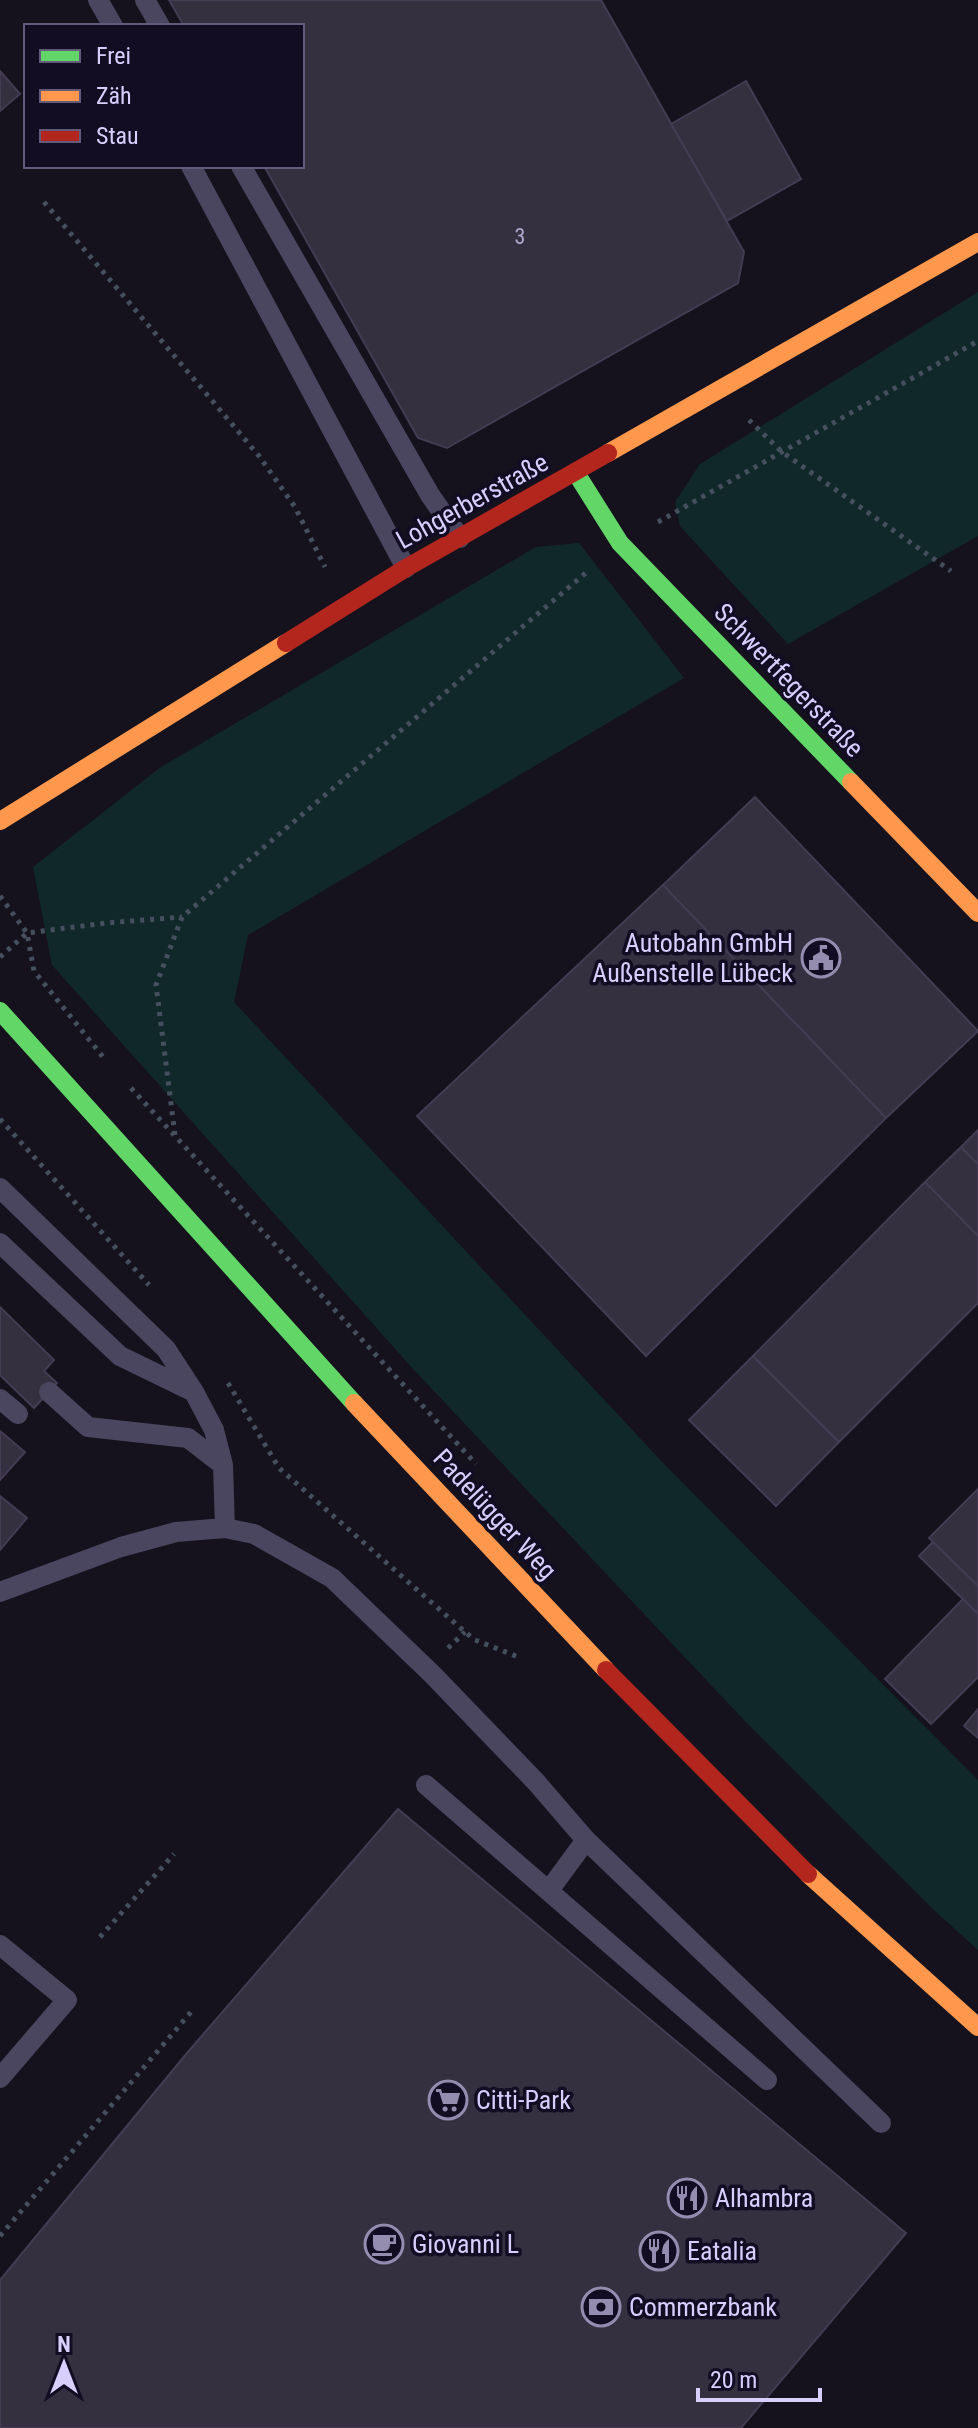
<svg xmlns="http://www.w3.org/2000/svg" width="978" height="2428" font-family="'Roboto Condensed',sans-serif">
<style>
.green{fill:#11282b}
.building{fill:#343040;stroke:#433c52;stroke-width:2}
.lines{fill:none;stroke-linecap:round;stroke-linejoin:round}
.path{stroke:#45505f;stroke-width:5;stroke-dasharray:4 6;stroke-linecap:butt}
.lane{stroke:#4a465f;stroke-width:20}
.fast{stroke:#63d668;stroke-width:18}
.slow{stroke:#ff974d;stroke-width:18}
.jam{stroke:#b3261e;stroke-width:18}
.labels{text-anchor:middle;stroke-width:7;stroke-linejoin:round;paint-order:stroke}
.number-label{font-size:22px;fill:#b0a7cf}
.street-label{font-size:26px;fill:#d9cfff;stroke:#130d23}
.poi-label{font-size:26px;fill:#d9cfff;stroke:#130d23;text-anchor:start}
</style>
<rect width="100%" height="100%" fill="#15121e"/>
<!-- green -->
<path class="green" d="M978,292V536L788,644L680,526L675,502L700,464Z
M579,543L684,678L248,935L234,1002L664,1464L978,1780V1950L936,1912L743,1719L415,1371L52,965L33,867L161,767L536,547Z"/>
<!-- building -->
<path class="building" d="M169,0H601L744,252L738,283L447,448L418,438L264,166H302V26H184Z
M0,71L20,94L0,111Z
M746,81L801,179L727,221L671,124Z
M755,797L978,1031L886,1118L663,885Z
M663,885L886,1118L646,1356L417,1116Z
M978,1130V1164L961,1147Z
M961,1147L978,1164V1236L925,1182Z
M925,1182L978,1236V1303L839,1442L753,1356Z
M0,1307L54,1360L44,1371L57,1383L34,1408L0,1375Z
M753,1356L839,1442L776,1506L689,1420Z
M0,1431L25,1452L0,1480Z
M978,1489V1586L929,1538Z
M0,1496L27,1518L0,1550Z
M933,1542L978,1586V1614L919,1556Z
M963,1599L978,1614V1677L931,1724L885,1679Z
M978,1709V1738L964,1726Z
M398,1809L906,2233L741,2428H0V2280L187,2053Z"/>
<g class="lines">
<!-- path -->
<path class="path" d="M44,202L259,456L295,507L325,567
M749,420L782,452L951,571
M658,522L978,341
M0,896L27,933L34,971L103,1057
M0,957L27,933L106,923L182,917
M131,1088L476,1464
M0,1119L149,1285
M175,1135L156,985L182,917L588,571
M228,1383L279,1468L465,1632L475,1640L521,1658
M448,1648L465,1632
M100,1937L174,1854
M0,2236L191,2012"/>
<!-- lane -->
<path class="lane" d="M98,0L113,26
M145,0L160,26
M191,166L406,568
M241,166L430,495L460,538
M0,1188L166,1349L194,1392L214,1430L223,1465L225,1528
M0,1243L120,1356L194,1392
M49,1392L88,1427L188,1438L223,1465
M0,1399L18,1414
M0,1592L121,1547L176,1532L225,1528L254,1534L332,1578L433,1675L536,1782L586,1840L881,2123
M426,1785L767,2080
M550,1889L586,1840
M0,1945L67,2000L0,2078"/>
<!-- fast -->
<path class="fast" d="M576,473L620,543L851,782
M0,1011L354,1403"/>
<!-- slow -->
<path class="slow" d="M608,453L978,242
M851,782L978,913
M0,821L286,643
M354,1403L606,1670
M808,1874L978,2027"/>
<!-- jam -->
<path class="jam" d="M286,643L406,568L608,453
M606,1670L808,1874"/>
</g>
<!-- icons -->
<defs>
<g id="civic-ring" transform="scale(2)"><circle r="9.5" fill="#130d23" stroke="#948db0" stroke-width="1.5"/><path d="M-.6-6.5H3V-4.5H.6V-3L4-1V1h2V6H-6V1h2V-1L-.6-3ZM-1.2 2.5V6h2.4V2.5Z" fill="#948db0"/></g>
<g id="supermarket-ring" transform="scale(2)"><circle r="9.5" fill="#130d23" stroke="#948db0" stroke-width="1.5"/><path d="M-6-5.5h2.5l.6 2H6L4.5 2H-2.5L-4.4-4H-6ZM-1.5 3.2a1.3 1.3 0 1 0 .1 0ZM3 3.2a1.3 1.3 0 1 0 .1 0Z" fill="#948db0"/></g>
<g id="restaurant-ring" transform="scale(2)"><circle r="9.5" fill="#130d23" stroke="#948db0" stroke-width="1.5"/><path d="M-5-6h1v4h1v-4h1v4h1v-4h1v5L-1.5 .5V6h-2V.5L-5-1ZM5-6V6H3V1.5H1.5Q1.5-4 5-6Z" fill="#948db0"/></g>
<g id="cafe-ring" transform="scale(2)"><circle r="9.5" fill="#130d23" stroke="#948db0" stroke-width="1.5"/><path d="M-5.5-4.5H6V0H3Q3 3.5 0 3.5H-2.5Q-5.5 3.5-5.5 0ZM3-3.2v2h1.7v-2ZM-6 4.5H4V6H-6Z" fill="#948db0"/></g>
<g id="bank-ring" transform="scale(2)"><circle r="9.5" fill="#130d23" stroke="#948db0" stroke-width="1.5"/><path d="M-6-4H6V4H-6ZM0-2.3a2.3 2.3 0 1 0 0 4.6a2.3 2.3 0 1 0 0-4.6Z" fill="#948db0"/></g>
</defs>
<g fill-rule="evenodd">
<use href="#civic-ring" x="821" y="958"/>
<use href="#supermarket-ring" x="448" y="2100"/>
<use href="#restaurant-ring" x="687" y="2198"/>
<use href="#cafe-ring" x="384" y="2244"/>
<use href="#restaurant-ring" x="659" y="2251"/>
<use href="#bank-ring" x="601" y="2307"/>
</g>
<g class="labels">
<!-- number labels -->
<g class="number-label">
<text x="520" y="244">3</text>
</g>
<!-- street labels -->
<g class="street-label">
<text transform="translate(472 501) rotate(-29)" y="9">Lohgerberstraße</text>
<text transform="translate(789 680) rotate(46)" y="9">Schwertfegerstraße</text>
<text transform="translate(495 1514) rotate(47)" y="9">Padelügger Weg</text>
</g>
<!-- poi labels -->
<g class="poi-label">
<text x="793" y="952" text-anchor="end">Autobahn GmbH<tspan x="793" dy="30">Außenstelle Lübeck</tspan></text>
<text x="476" y="2109">Citti-Park</text>
<text x="715" y="2207">Alhambra</text>
<text x="412" y="2253">Giovanni L</text>
<text x="687" y="2260">Eatalia</text>
<text x="629" y="2316">Commerzbank</text>
</g>
</g>
<!-- legend -->
<rect x="24" y="24" width="280" height="144" fill="#130d23" stroke="#625b7b" stroke-width="2"/>
<rect x="40" y="50" width="40" height="12" fill="#63d668" stroke="#625b7b" stroke-width="2"/>
<text x="96" y="64" font-size="24" fill="#d9cfff">Frei</text>
<rect x="40" y="90" width="40" height="12" fill="#ff974d" stroke="#625b7b" stroke-width="2"/>
<text x="96" y="104" font-size="24" fill="#d9cfff">Zäh</text>
<rect x="40" y="130" width="40" height="12" fill="#b3261e" stroke="#625b7b" stroke-width="2"/>
<text x="96" y="144" font-size="24" fill="#d9cfff">Stau</text>
<!-- north arrow -->
<g transform="translate(64 2364)" stroke="#130d23" stroke-width="6" paint-order="stroke">
<path d="M0-6L14 30L0 20L-14 30Z" fill="#d9cfff"/>
<text y="-12" font-size="22" font-weight="bold" text-anchor="middle" fill="#d9cfff">N</text>
</g>
<!-- scale -->
<path d="M698 2388v12h122v-12" fill="none" stroke="#d9cfff" stroke-width="4"/>
<text x="710" y="2388" font-size="24" fill="#d9cfff" stroke="#130d23" stroke-width="6" paint-order="stroke">20 m</text>
</svg>
